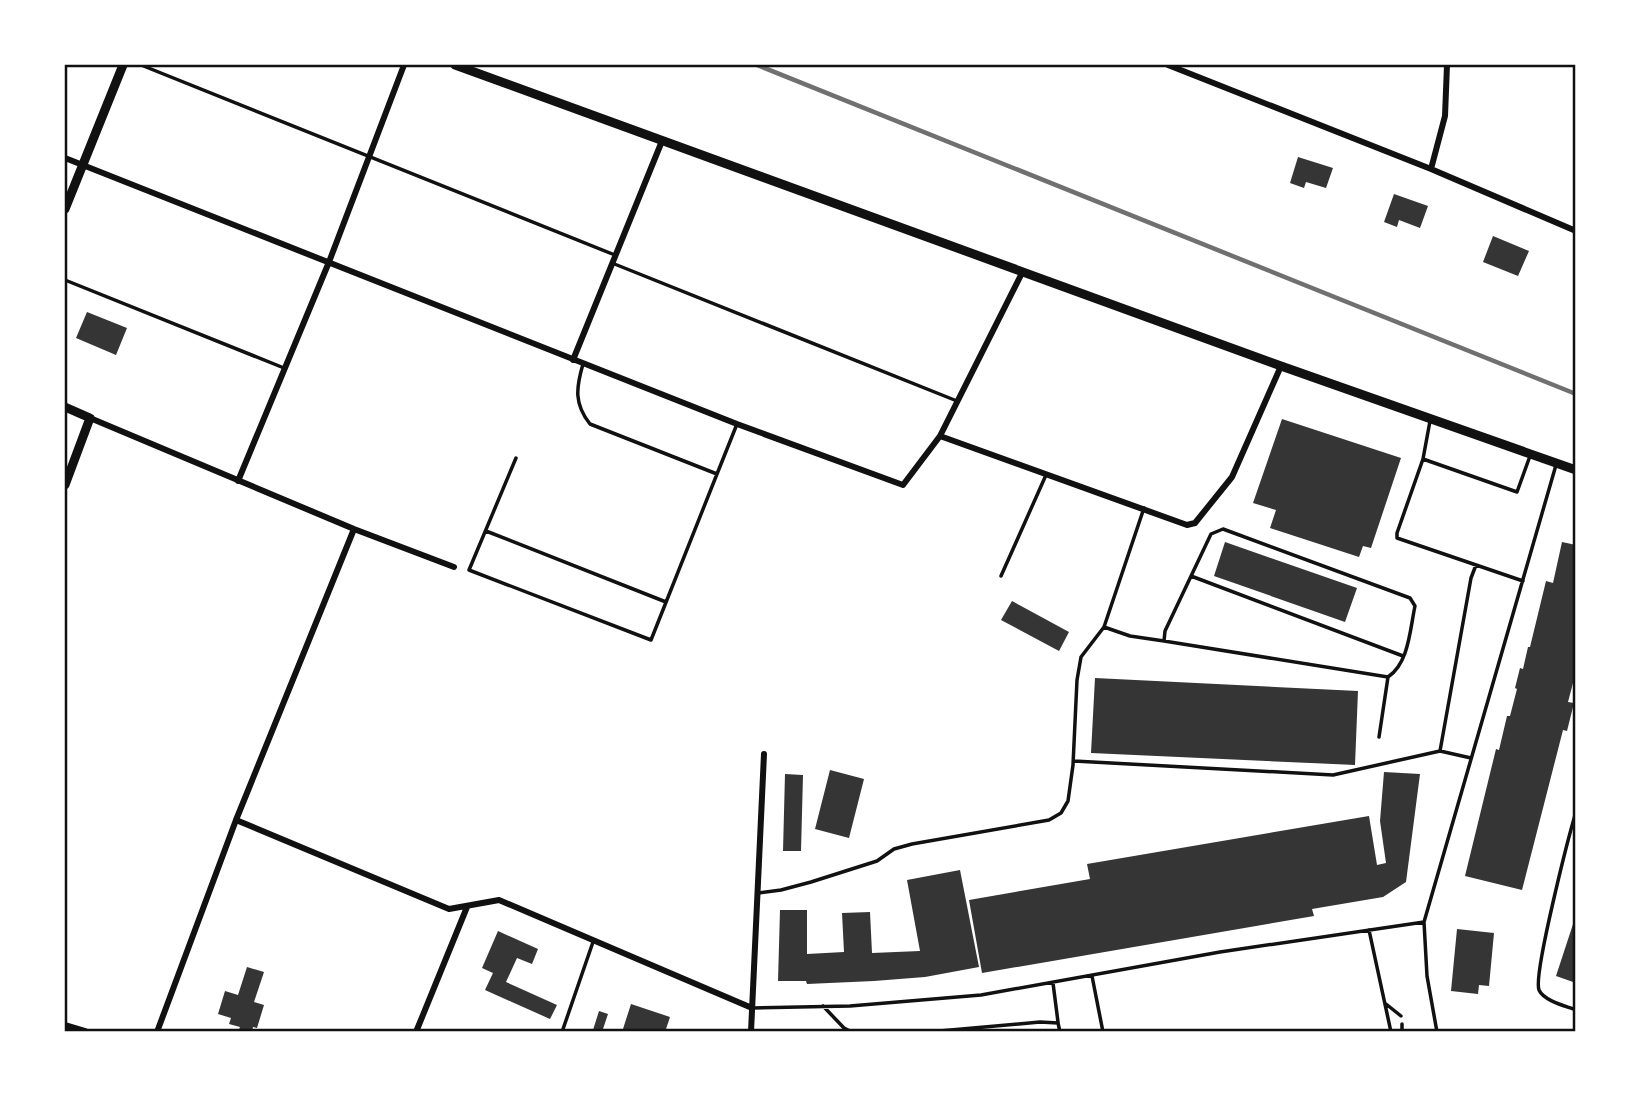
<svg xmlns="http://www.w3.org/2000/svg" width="1641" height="1097" font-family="'Roboto Condensed',sans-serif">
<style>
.building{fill:#353535}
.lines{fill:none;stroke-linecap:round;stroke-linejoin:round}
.service{stroke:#111;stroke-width:3.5}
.minor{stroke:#111;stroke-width:6}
.tertiary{stroke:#111;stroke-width:8}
.secondary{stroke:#111;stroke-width:9}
.rail{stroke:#707070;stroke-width:4.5}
.neatline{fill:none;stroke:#111;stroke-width:2.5}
</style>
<rect width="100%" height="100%" fill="#fff"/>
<!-- building -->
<path class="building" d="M1298,157L1333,168L1326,188L1306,182L1304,188L1290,183Z
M1394,194L1428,206L1420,228L1399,220L1397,227L1384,222Z
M1493,236L1529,251L1518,276L1483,262Z
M87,312L127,328L116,355L76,338Z
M1282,419L1401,458L1371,548L1363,546L1359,557L1270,528L1276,510L1253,503Z
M1225,542L1357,588L1345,622L1214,576Z
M1562,542L1576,545V684L1573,683L1568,702L1574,703L1567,731L1563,730L1522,890L1465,876L1496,749L1499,750L1507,716H1510L1517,689L1515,688L1520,668L1523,669L1528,647H1530L1546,581L1553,583Z
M1012,601L1069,632L1059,651L1001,620Z
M1095,678L1358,691L1355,765L1091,753Z
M830,770L864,779L849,838L815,829Z
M1384,772L1420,774L1406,882L1383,897L1312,909L1314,916L982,973L969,900L1090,879L1087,864L1369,816L1377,865L1386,863L1380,821Z
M785,774L803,775L801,851H783Z
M960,870L979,967L925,977L874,981L807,984L806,981H778L780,910H807V954L844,952L842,913L870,912L872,953L920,951L907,880Z
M1576,915V983L1556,976Z
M1457,929L1494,933L1489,986L1479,985L1478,994L1451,991Z
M498,931L538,949L532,964L517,958L506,982L557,1005L550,1019L485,990L493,973L482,968Z
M247,967L264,972L254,1002L264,1005L257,1028L253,1027L252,1032H238L240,1027L229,1024L231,1018L218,1014L225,991L238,995Z
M631,1004L670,1017L665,1032H622Z
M599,1011L608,1014L602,1032L593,1030Z"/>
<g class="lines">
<!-- service -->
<path class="service" d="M141,65L615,255
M612,263L957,401
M65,280L284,368
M583,364C576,388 574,404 590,424L717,474L737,424
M1430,421L1423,459L1397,533V538L1523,581
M516,458L469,570L651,640L717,474
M1423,459L1517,492L1530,456
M486,531L666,602
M1001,576L1046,475
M1191,576L1403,656
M1104,627L1130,636L1164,641L1388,677C1409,663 1410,629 1415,606L1410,598L1223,529L1211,534L1165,631L1164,641
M1379,737L1388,677
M1471,758L1440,751L1471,578L1476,565
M1074,761L1333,775L1440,751
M1576,812C1569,835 1533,975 1539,990C1544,1001 1566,1006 1576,1010
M758,893L781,890L811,882L877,861L894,849L912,844L1049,820L1061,813L1068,801L1073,765L1077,680L1081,657L1104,627L1144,508
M1369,930L1391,1032
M1092,976L1103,1032
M1053,983L1058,1022
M1386,1004L1401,1016
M823,1006L844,1028L852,1032
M752,1008L850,1006L981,995L1220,952L1424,922
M1402,1024V1032
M562,1032L593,942
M928,1032L1040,1022L1058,1023L1060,1032
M1215,1032H1219
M1437,1032L1427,976L1424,922L1556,465"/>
<!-- minor -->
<path class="minor" d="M1168,65L1431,169L1576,231
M65,158L737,424L903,485L940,436L1023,271
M1431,169L1445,116L1447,65
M573,360L662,141
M90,418L354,529L454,567
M940,436L1187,525L1195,523L1232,477L1281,366
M238,481L329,262L404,65
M236,820L449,909L499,900L752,1008
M157,1032L236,820L354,529
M416,1032L467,907
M751,1032L764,754"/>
<!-- tertiary -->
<path class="tertiary" d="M65,1026L85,1032"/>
<!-- secondary -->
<path class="secondary" d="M455,65L1281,366L1576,470
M65,209L123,65
M65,407L90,418L65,485"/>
<!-- rail -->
<path class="rail" d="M757,65L1576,394"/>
</g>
<!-- border -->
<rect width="1641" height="1097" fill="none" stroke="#ffffff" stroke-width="133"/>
<rect x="66" y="66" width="1508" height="964" class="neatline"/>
</svg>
